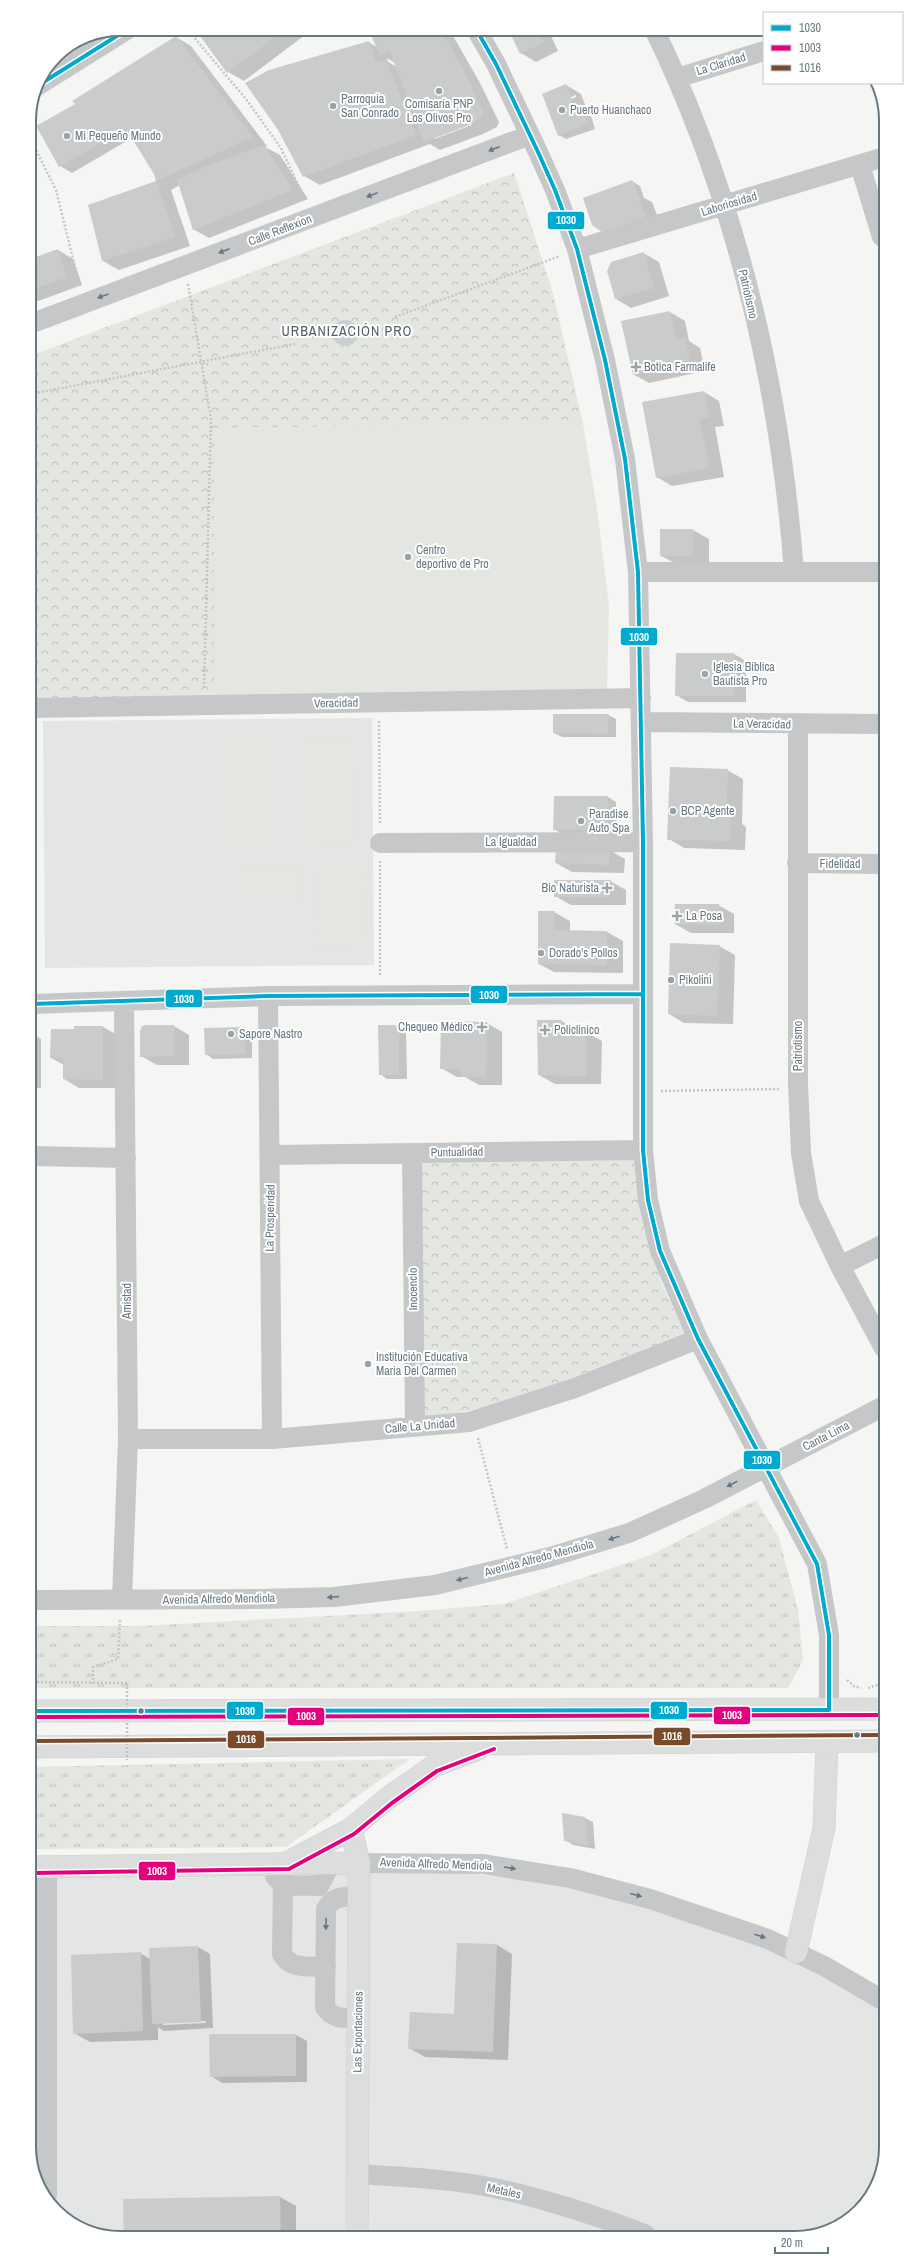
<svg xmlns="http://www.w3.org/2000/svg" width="915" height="2267" font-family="'Archivo Narrow',sans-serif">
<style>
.built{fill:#e4e5e5}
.grass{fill:url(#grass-tufts)}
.park{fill:url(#park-crowns)}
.pitch{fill:#e4e6e2}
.water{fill:#c8d0d2}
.shadow{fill:#0003;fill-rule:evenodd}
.building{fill:#cacccc}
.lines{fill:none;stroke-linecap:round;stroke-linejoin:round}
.major-casing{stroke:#d0d1d1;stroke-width:23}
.highway-casing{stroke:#d1d2d2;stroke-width:23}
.path{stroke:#c4c5c6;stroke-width:2.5;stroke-dasharray:2 2;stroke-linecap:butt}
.minor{stroke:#c6c7c8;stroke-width:20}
.major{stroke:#dcdddd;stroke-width:22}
.highway{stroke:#dcdddd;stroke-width:22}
.path-bridge{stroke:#c4c5c6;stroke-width:2.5;stroke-dasharray:2 2;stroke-linecap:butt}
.bus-1-casing{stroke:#fff;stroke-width:7}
.bus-2-casing{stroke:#fff;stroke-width:7}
.bus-3-casing{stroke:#fff;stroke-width:7}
.bus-1{stroke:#00a9ce;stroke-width:4}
.bus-2{stroke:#e5007d;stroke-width:4}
.bus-3{stroke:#7a4b2a;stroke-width:4}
.oneway{fill:#687881}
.poi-dot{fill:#99a4a9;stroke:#fff;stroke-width:1.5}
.bus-dot{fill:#687881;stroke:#fff;stroke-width:1.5}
.labels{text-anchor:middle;stroke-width:4;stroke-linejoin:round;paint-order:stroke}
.street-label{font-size:12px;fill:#687881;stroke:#fff}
.poi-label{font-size:12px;fill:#687881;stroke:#fff;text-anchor:start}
.quarter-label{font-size:14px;letter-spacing:1px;fill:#556067;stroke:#fff}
.rim{fill:none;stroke:#687881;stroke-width:2}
.line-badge{stroke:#fff;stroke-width:1.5}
.badge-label{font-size:11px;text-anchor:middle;font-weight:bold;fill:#fff}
</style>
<defs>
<pattern id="grass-tufts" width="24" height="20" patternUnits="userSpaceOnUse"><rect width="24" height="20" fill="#e4e6e2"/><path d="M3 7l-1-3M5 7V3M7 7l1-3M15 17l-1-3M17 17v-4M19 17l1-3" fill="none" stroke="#bdbfbd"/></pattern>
<pattern id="park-crowns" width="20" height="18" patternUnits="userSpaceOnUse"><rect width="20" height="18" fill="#e4e6e2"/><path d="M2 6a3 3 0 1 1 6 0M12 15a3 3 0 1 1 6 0" fill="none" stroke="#bdbfbd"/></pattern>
</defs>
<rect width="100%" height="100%" fill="#f5f5f4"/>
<!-- built -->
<path class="built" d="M372,718L374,965L45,968L43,721Z
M437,1870L558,1883L738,1935L842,1984L886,2013V2147L867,2202L824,2233L114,2238L65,2219L34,2176L33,1874Z"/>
<!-- grass -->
<path class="grass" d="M756,1500L779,1538L798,1610L803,1660L788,1688H33V1626H142L418,1611L504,1604L651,1555Z
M410,1759L286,1847L33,1849V1767Z"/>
<!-- park -->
<path class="park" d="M514,173L553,293L583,424L214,428V703L38,710L30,645V356Z
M634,1160L646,1229L661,1282L686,1335L576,1379L475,1409L422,1420V1162Z"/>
<!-- pitch -->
<path class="pitch" d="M583,424L597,509L609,606L607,689L214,703V428Z
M223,732H280V850H223Z
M357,741L358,847L305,848V742Z
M314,866H361L362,946L315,947Z
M303,867L304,900H235V868Z"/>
<!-- water -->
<path class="water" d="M332 333a13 13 0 1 1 26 0a13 13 0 1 1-26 0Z"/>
<!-- shadow -->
<path class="shadow" d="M197,29H313L244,81L228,72Z
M369,29H449L479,81L499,122L497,127L483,134L440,150L430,144L320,185L304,176L278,129L368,42L377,47ZM387,58L395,63L397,67L388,62ZM471,123L472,125L434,139V137Z
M532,29H539L551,36L558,51L536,62L521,53Z
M176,37L191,46L267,146L265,147L280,155L308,199L209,238L193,229L180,185L171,190L190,246L119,270L103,261L89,206L157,181L155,174L132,138L72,173L60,166L76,105Z
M566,85L581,94L586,107L581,109L582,112L591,116L595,129L566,139L559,135L543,94ZM576,95V97L557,105V103Z
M632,181L640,186L644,198L652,202L661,225H593Z
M58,250L73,259L82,285L30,304V260Z
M643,253L659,262L669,296L631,308L616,299Z
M670,312L685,321L689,341L700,348L705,371L649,383L633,374Z
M704,392L719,401L724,426L715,427L724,477L672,486L657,477Z
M661,530H693L709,539V565L677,564L661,556Z
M677,654H734L746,661V702H688L676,695Z
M608,715L616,719V737H562L554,733Z
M727,770L743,779L742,824L746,827L745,850L684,848L669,839Z
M608,797L616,802V834H562L554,829Z
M609,850L625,859L624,873L572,872L556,863Z
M610,881L626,890V905H571L555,896Z
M718,905L734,914V933H691L675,924Z
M554,912L570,921V931L607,932L623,941V973L554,972L539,964Z
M719,946L735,955L733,1024L684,1023L669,1014Z
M562,1021L577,1031L586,1032L602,1041L601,1084H555L539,1075Z
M487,1023L502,1032V1085H479L465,1077H457L441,1068Z
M174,1026L189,1035V1065H157L141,1056Z
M399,1026L406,1031L407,1079H387L380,1074Z
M75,1027H103L119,1036L118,1088H79L64,1079V1065L51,1058L75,1030Z
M244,1028L252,1033V1058L213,1059L206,1054L205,1029Z
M31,1033L41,1039V1088H31Z
M585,1818L593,1822L595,1849L573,1845L565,1840Z
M497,1945L512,1954L508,2060L425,2057L409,2048L455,2015Z
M198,1947L210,1954L213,2028L164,2031L158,2027V2040L90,2042L74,2033L140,1953L150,1959V1949ZM206,2021V2023L163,2025V2023Z
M296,2035L307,2041V2082L222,2083L211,2076Z
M280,2197L296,2206V2237L125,2238L124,2200Z"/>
<!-- building -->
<path class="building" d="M195,29H286L227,73Z
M368,29H441L464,71L483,112L481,118L467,126L424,142L390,52L380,55Z
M529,29H537L544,42L520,54L512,37Z
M176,36L253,137L156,181L154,174L126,129L59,167L36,126L75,104L72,101Z
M369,41L376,62L386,60L416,135L303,177L278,130L245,83L269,70Z
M566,84L577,113L583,111L588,124L558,136L542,94Z
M264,145L293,190L193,230L177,180L204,167Z
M632,180L646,217L602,232L592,225L583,198Z
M156,181L175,237L102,261L88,205Z
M58,249L67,277L30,290V259Z
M644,252L654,288L615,299L607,271L611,262Z
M670,311L676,339L685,338L690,363L633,375L621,321Z
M704,391L709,417L700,419L709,468L656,478L642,402Z
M660,529H693V556H660Z
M676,653H734V696H675Z
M553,714H609L608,734L553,733Z
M670,767L728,769L726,816L731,817L730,841L667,840Z
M554,796H608V830H553Z
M556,847L609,849V865L555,863Z
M554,880H611L610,897H554Z
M675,904H719V925L674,924Z
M538,911H555L554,930L607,931V965L538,964Z
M670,943L720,945L717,1016L668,1014Z
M537,1020H562L563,1030L586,1031V1076L538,1075Z
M441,1021L487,1022L486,1077H462V1069H440Z
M146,1025H174V1056L140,1057V1031L142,1026Z
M378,1025H399V1075H379Z
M74,1026H103V1080L63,1079V1058H50L51,1029H74Z
M244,1027L245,1054L205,1055L204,1028Z
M562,1813L585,1817L588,1845L564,1841Z
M457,1943L497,1944L493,2052L408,2049L410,2012L454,2014Z
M198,1946L201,2022L152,2024L149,1948Z
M141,1952L143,2031L73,2034L71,1955Z
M209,2034H296V2076L210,2077Z
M280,2196L281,2237L124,2238L123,2199Z"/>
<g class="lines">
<!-- major casing -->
<g class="major-casing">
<path id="major" d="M351,1829L359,1863L357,2236
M33,1867L359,1863"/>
</g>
<!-- highway casing -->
<g class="highway-casing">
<path id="highway" d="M33,1711L885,1709
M33,1747L885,1741
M287,1863L351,1829L388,1798L434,1766L478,1749
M796,1952L824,1828L827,1742"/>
</g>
<!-- path -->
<path class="path" d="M187,29L246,99L281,148L305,200
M29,136L56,190L80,287
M188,284L211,419L204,687
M395,317L560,256
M30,394L295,344
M379,721L380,824
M380,861V976
M661,1091L780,1089
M478,1438L507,1549
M847,1680L854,1686L861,1688
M33,1682L127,1683
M93,1684V1667L118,1659L120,1619
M868,1688L877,1685L885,1684"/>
<!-- minor -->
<path class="minor" d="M476,29L496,64L538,152L555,190L577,249L605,360L625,459L638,572L643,842V1150L648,1200L660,1251L698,1339L817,1564L829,1635V1710
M654,29C736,198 780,385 794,572
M677,78L764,51
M37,86L128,29
M860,165L882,237
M577,249L881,158
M30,324L530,135
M638,572H882
M31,708L641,698
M641,722L883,724
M798,725V1083L801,1153L809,1201L840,1266L884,1348
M380,843L643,842
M797,863L883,864
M268,996L272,1439
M31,1004L268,996L642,994
M412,1153L415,1426
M271,1155L643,1150
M32,1156L126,1158
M840,1266L884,1244
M128,1439H272L469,1422L575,1388L698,1339
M32,1600L261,1599L334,1597L435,1585L550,1557L629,1533L704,1499L884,1406
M122,1600L128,1439L124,1001
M359,1863L483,1864L570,1878L650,1899L768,1939L824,1966L886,2002
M275,1876L283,1885L319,1886L331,1863
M283,1885L282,1954C291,1970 309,1966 326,1967
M358,2018C345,2018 333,2020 325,2007L326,1909C333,1895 346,1897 359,1896
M356,2174C404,2177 453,2179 499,2189C549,2200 597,2216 645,2234
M47,2195V1867"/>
<!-- major -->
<use href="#major" class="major"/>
<!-- highway -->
<use href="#highway" class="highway"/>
<!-- path-bridge -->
<path class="path-bridge" d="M127,1683V1760"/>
<!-- bus-1 casing -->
<g class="bus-1-casing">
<path id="bus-1" d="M37,86L128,29
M31,1004L268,996L642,994
M33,1711L829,1710V1635L817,1564L698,1339L660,1251L648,1200L643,1150V842L638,572L625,459L605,360L577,249L555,190L538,152L496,64L476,29"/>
</g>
<!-- bus-2 casing -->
<g class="bus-2-casing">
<path id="bus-2" d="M33,1717L885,1715
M33,1873L289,1869L354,1834L392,1803L437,1771L494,1749"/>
</g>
<!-- bus-3 casing -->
<g class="bus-3-casing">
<path id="bus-3" d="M33,1741L885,1735"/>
</g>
<!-- bus-1 -->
<use href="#bus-1" class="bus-1"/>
<!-- bus-2 -->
<use href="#bus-2" class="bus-2"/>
<!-- bus-3 -->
<use href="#bus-3" class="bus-3"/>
</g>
<!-- one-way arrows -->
<defs><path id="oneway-solid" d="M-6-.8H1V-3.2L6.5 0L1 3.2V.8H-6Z"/></defs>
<g class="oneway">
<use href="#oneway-solid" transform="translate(494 149) rotate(159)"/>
<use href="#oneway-solid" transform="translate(372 195) rotate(159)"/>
<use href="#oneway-solid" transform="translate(224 251) rotate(159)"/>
<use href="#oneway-solid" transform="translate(103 296) rotate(160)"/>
<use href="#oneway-solid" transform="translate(732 1484) rotate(152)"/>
<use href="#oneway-solid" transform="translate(614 1538) rotate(163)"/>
<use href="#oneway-solid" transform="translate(462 1579) rotate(166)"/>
<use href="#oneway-solid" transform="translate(333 1597) rotate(176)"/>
<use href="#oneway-solid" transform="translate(510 1868) rotate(9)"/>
<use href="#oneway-solid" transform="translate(636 1895) rotate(15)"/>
<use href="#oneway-solid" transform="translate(326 1924) rotate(91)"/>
<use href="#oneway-solid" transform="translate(760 1936) rotate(18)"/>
</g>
<!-- markers -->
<g class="poi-dot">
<circle cx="439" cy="91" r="4"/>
<circle cx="333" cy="106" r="4"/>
<circle cx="562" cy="110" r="4"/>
<circle cx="67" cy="136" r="4"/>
<path d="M634 361h4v4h4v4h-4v4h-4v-4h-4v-4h4z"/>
<circle cx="408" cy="557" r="4"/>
<circle cx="705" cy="674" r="4"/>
<circle cx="673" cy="811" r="4"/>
<circle cx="581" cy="821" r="4"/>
<path d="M605 882h4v4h4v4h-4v4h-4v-4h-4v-4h4z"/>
<path d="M675 910h4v4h4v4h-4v4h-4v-4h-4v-4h4z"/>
<circle cx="541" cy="953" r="4"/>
<circle cx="671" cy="980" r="4"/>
<path d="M480 1021h4v4h4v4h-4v4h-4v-4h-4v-4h4z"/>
<path d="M543 1024h4v4h4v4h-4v4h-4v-4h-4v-4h4z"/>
<circle cx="231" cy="1034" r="4"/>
<circle cx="368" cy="1364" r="4"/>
</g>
<g class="bus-dot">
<circle cx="141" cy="1711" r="3.5"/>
<circle cx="857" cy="1735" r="3.5"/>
</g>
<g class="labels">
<!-- street labels -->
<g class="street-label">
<text transform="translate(721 64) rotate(-17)" y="4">La Claridad</text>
<text transform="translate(729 204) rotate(-17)" y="4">Laboriosidad</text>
<text transform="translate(280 230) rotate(-21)" y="4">Calle Reflexion</text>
<text transform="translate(748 294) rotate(77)" y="4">Patriotismo</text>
<text transform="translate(336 703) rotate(-1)" y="4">Veracidad</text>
<text transform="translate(762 724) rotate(1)" y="4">La Veracidad</text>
<text x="511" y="846">La Igualdad</text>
<text x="840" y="868">Fidelidad</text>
<text transform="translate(798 1046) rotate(-90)" y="4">Patriotismo</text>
<text transform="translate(457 1152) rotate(-1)" y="4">Puntualidad</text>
<text transform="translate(270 1218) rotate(-89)" y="4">La Prosperidad</text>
<text transform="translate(413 1289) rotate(-91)" y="4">Inocencio</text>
<text transform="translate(127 1301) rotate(-90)" y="4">Amistad</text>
<text transform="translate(420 1426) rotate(-5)" y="4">Calle La Unidad</text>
<text transform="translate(826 1436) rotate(-27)" y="4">Canta Lima</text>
<text transform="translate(539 1558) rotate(-15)" y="4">Avenida Alfredo Mendiola</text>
<text transform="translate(219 1599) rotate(-1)" y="4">Avenida Alfredo Mendiola</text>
<text transform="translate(436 1864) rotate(2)" y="4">Avenida Alfredo Mendiola</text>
<text transform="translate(358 2032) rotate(-89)" y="4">Las Exportaciones</text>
<text transform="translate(504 2191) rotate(12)" y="4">Metales</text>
</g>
<!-- poi labels -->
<g class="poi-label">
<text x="341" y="103">Parroquia<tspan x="341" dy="14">San Conrado</tspan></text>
<text x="439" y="108" text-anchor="middle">Comisaría PNP<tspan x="439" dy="14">Los Olivos Pro</tspan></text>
<text x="570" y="114">Puerto Huanchaco</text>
<text x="75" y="140">Mi Pequeño Mundo</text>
<text x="644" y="371">Botica Farmalife</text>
<text x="416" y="554">Centro<tspan x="416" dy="14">deportivo de Pro</tspan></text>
<text x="713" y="671">Iglesia Biblica<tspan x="713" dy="14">Bautista Pro</tspan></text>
<text x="681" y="815">BCP Agente</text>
<text x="589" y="818">Paradise<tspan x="589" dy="14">Auto Spa</tspan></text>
<text x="599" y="892" text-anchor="end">Bio Naturista</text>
<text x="686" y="920">La Posa</text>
<text x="549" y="957">Dorado's Pollos</text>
<text x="679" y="984">Pikolini</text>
<text x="473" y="1031" text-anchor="end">Chequeo Médico</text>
<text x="554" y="1034">Policlinico</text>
<text x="239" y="1038">Sapore Nastro</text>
<text x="376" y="1361">Institución Educativa<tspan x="376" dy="14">Maria Del Carmen</tspan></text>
</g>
<!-- quarter labels -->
<g class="quarter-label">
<text x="347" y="336">URBANIZACIÓN PRO</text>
</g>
</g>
<!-- crop -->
<path d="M0 0H915V2267H0ZM120 36H795A84 84 0 0 1 879 120V2147A84 84 0 0 1 795 2231H120A84 84 0 0 1 36 2147V120A84 84 0 0 1 120 36Z" fill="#fff" fill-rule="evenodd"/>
<path class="rim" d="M120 36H795A84 84 0 0 1 879 120V2147A84 84 0 0 1 795 2231H120A84 84 0 0 1 36 2147V120A84 84 0 0 1 120 36Z"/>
<g class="line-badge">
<rect x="547" y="211" width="38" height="19" rx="4" fill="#00a9ce"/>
<rect x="620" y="627" width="38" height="19" rx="4" fill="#00a9ce"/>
<rect x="470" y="985" width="38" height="19" rx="4" fill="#00a9ce"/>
<rect x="165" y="989" width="38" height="19" rx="4" fill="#00a9ce"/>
<rect x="743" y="1450" width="38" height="20" rx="4" fill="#00a9ce"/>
<rect x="650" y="1701" width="38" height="19" rx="4" fill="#00a9ce"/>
<rect x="226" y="1701" width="38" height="19" rx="4" fill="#00a9ce"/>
<rect x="713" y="1706" width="38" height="19" rx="4" fill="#e5007d"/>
<rect x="287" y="1707" width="38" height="19" rx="4" fill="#e5007d"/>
<rect x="653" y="1727" width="38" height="19" rx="4" fill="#7a4b2a"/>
<rect x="227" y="1730" width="38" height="19" rx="4" fill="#7a4b2a"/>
<rect x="138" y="1861" width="38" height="20" rx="4" fill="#e5007d"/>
</g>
<g class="badge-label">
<text x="566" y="224">1030</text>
<text x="639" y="641">1030</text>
<text x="489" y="999">1030</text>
<text x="184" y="1003">1030</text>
<text x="762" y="1464">1030</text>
<text x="669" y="1714">1030</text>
<text x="245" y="1715">1030</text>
<text x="732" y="1719">1003</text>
<text x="306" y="1720">1003</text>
<text x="672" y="1740">1016</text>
<text x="246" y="1743">1016</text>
<text x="157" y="1875">1003</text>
</g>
<!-- legend -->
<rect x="763" y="12" width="140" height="72" fill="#ffffff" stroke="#c3c9cd"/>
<rect x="771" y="25" width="20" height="6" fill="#00a9ce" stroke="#c3c9cd"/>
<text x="799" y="32" font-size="12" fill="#687881">1030</text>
<rect x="771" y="45" width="20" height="6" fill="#e5007d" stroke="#c3c9cd"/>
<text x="799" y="52" font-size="12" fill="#687881">1003</text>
<rect x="771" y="65" width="20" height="6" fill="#7a4b2a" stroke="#c3c9cd"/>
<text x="799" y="72" font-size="12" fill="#687881">1016</text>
<!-- scale -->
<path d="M775 2247v6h53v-6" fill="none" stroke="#687881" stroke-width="2"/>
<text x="781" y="2247" font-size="12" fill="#687881" stroke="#ffffff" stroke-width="3" paint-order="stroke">20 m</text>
</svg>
